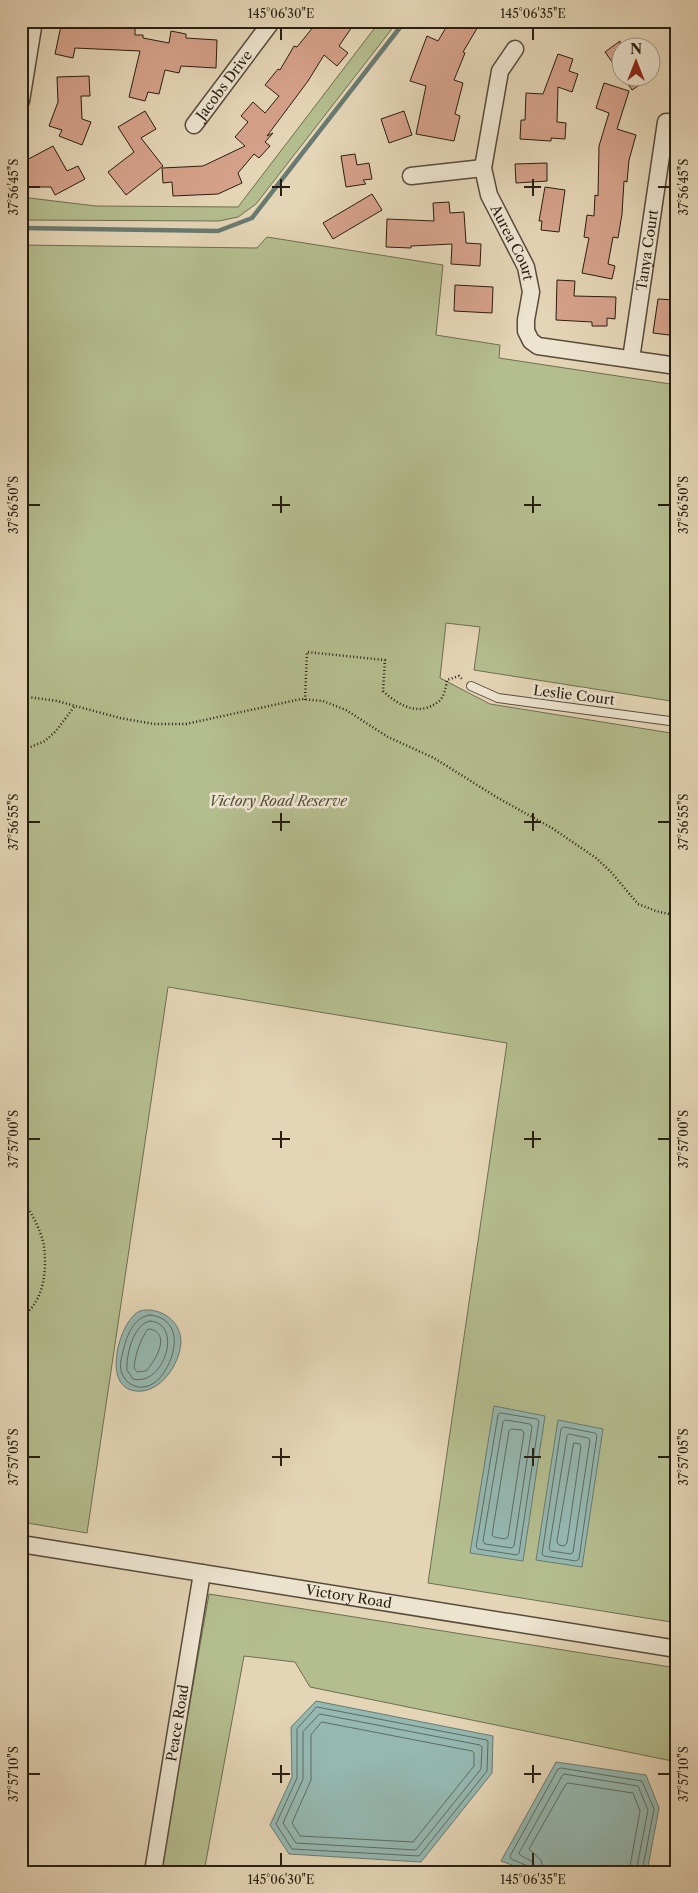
<svg xmlns="http://www.w3.org/2000/svg" width="698" height="1893" font-family="'Libre Caslon Text',serif">
<style>
.green{fill:#b4bd8e;stroke:#6e6e50}
.water{fill:#95b8b1;stroke:#697a71}
.lines{fill:none;stroke-linecap:round;stroke-linejoin:round}
.shore{stroke:#5e6b62;stroke-width:1}
.stream{stroke:#697a71;stroke-width:4.5}
.building{fill:#d5a18a;stroke:#281e12}
.lane-casing{stroke:#574c3b;stroke-width:10}
.street-casing{stroke:#574c3b;stroke-width:19}
.path{stroke:#281e12;stroke-width:2.5;stroke-dasharray:1 2.5;stroke-linecap:butt}
.lane{stroke:#ede4d0;stroke-width:8}
.street{stroke:#ede4d0;stroke-width:16}
.ticks{fill:none;stroke:#281e12;stroke-width:2}
.labels{text-anchor:middle;stroke-width:5;stroke-linejoin:round;paint-order:stroke}
.street-label{font-size:14px;fill:#281e12;stroke:#ede4d0}
.park-label{font-size:14px;font-style:italic;fill:#524e37;stroke:#ede4d0}
.neatline{fill:none;stroke:#281e12;stroke-width:2}
.ticks-label{font-size:12px;text-anchor:middle;fill:#281e12}
</style>
<rect width="100%" height="100%" fill="#e4d5b6"/>
<filter id="stains"><feTurbulence type="fractalNoise" baseFrequency=".004" numOctaves="4"/><feColorMatrix values="0 0 0 0 .2 0 0 0 0 .09 0 0 0 0 .02 0 0 0 .5 -.17"/></filter>
<radialGradient id="worn" r=".72"><stop offset=".6" stop-color="#630" stop-opacity="0"/><stop offset="1" stop-color="#630" stop-opacity=".3"/></radialGradient>
<!-- green -->
<path class="green" d="M380,21H398L256,204L238,217L219,221L21,220V197L96,206L238,207Z
M267,237L443,265L436,335L500,345L499,358L677,385V702L474,670L480,627L446,623L440,678L490,704L677,734V1623L428,1583L507,1043L168,987L87,1533L21,1522V245L257,248Z
M209,1594L677,1668V1762L310,1687L295,1662L244,1656L204,1872H160Z"/>
<!-- water -->
<path class="water" d="M149,1310C166,1311 181,1324 181,1342C180,1364 160,1394 136,1391C101,1388 119,1323 138,1312C141,1310 146,1310 149,1310Z
M494,1406L545,1416L523,1561L470,1553Z
M558,1420L603,1429L582,1567L536,1560Z
M316,1701L493,1736L492,1773L421,1862L289,1854L270,1825L292,1777L291,1727Z
M556,1762L646,1775L659,1808L647,1872H531L501,1861Z"/>
<g class="lines">
<!-- shore -->
<path class="shore" d="M150,1315C161,1316 169,1321 173,1332C178,1347 168,1373 154,1383C136,1395 117,1379 121,1360C125,1342 130,1318 150,1315Z
M150,1321C184,1323 164,1387 133,1379L127,1370C126,1356 133,1324 150,1321Z
M150,1329C172,1334 155,1361 146,1371L137,1372L134,1368C135,1355 140,1341 147,1330Z
M501,1413L537,1419L539,1421L519,1553L517,1555L478,1549L476,1547L498,1415Z
M506,1420L530,1424L532,1427L514,1546L512,1548L485,1544L483,1541L503,1422Z
M564,1427L595,1433L597,1435L579,1559L576,1561L544,1556L542,1554L561,1429Z
M512,1429L522,1430L524,1433L508,1537L505,1539L494,1537L492,1535L509,1431Z
M569,1434L588,1438L590,1440L573,1552L571,1554L551,1551L549,1549L567,1436Z
M574,1443L580,1444L581,1446L567,1543L564,1546L559,1545L557,1542Z
M317,1707L487,1740L488,1742L487,1771L419,1856L292,1849L276,1824L297,1778V1729Z
M320,1714L480,1745L482,1747L481,1769L416,1850L296,1843L283,1823L303,1779V1732Z
M322,1722L472,1751L474,1753V1766L413,1842L300,1836L292,1823L311,1780V1735Z
M530,1872L528,1866L511,1859L510,1856L558,1769L561,1768L642,1781L654,1809L642,1872
M536,1872L533,1862L520,1855L519,1853L562,1776L564,1774L638,1786L648,1810L636,1872
M544,1872L541,1860L529,1849L566,1784L568,1783L633,1793L640,1811L629,1872"/>
<!-- stream -->
<path class="stream" d="M21,228L218,231L252,218L405,21"/>
</g>
<!-- building -->
<path class="building" d="M62,21L84,25V21L135,22V35H143V38L169,43L171,31L186,34V38L217,40L216,68L181,66L179,73L165,70L159,94L148,92L145,101L129,97L140,51L75,48L73,58L55,54Z
M318,21H356L339,46L348,53L337,66L324,55L308,81L267,136L273,133L265,142L270,146L259,158L254,154L238,173L242,183L218,194L173,196L172,182L163,183L162,168L203,166L245,146L235,137L248,122L241,116L253,102L265,113L279,96L265,85L278,69L280,70L294,46L297,47Z
M450,21H473L479,25L463,52L465,53L454,80L463,83L455,114L460,116L454,141L416,134L426,86L410,81L427,36L438,41Z
M620,41V73L605,52Z
M558,54L573,59L569,71L578,74L572,92L558,87L557,122L566,123L565,139L551,138V141L520,139L521,120H525L526,93L543,94Z
M89,76L90,96H81L82,119L91,122L82,145L59,136L62,130L49,126L58,102L57,77Z
M624,78H650L632,90Z
M604,83L629,91L617,129L636,135L629,160L627,182L624,181L622,214L618,238L613,237L608,264L615,266L612,279L582,273L589,238L584,237L587,215L594,216L595,195L598,196L599,146L609,113L596,108Z
M145,111L156,129L141,138L163,166L126,195L108,172L134,152L118,127Z
M404,111L412,135L389,143L381,119Z
M53,146L67,171L78,166L85,179L55,195L51,187H21V163Z
M355,154L357,165L369,163L372,179L363,180L366,184L346,187L341,156Z
M547,163V181L516,183L515,164Z
M545,187L565,190L559,232L541,230L542,221H539Z
M372,194L382,210L333,239L323,223Z
M449,202L450,213L464,212L466,243L481,244L480,266L451,264L452,244L411,246V248L386,247L387,219L434,221L433,203Z
M557,280L575,281L574,296L616,297L615,319L607,318V326H592V322L556,320Z
M455,285L493,287L492,313L454,311Z
M658,299L675,300L672,319L677,320V336L653,333Z"/>
<g class="lines">
<!-- lane casing -->
<g class="lane-casing">
<path id="lane" d="M471,686L498,698L677,722"/>
</g>
<!-- street casing -->
<g class="street-casing">
<g id="street">
<path id="s1" d="M515,49L500,71L483,168L489,195L526,267L531,292L526,320V331L531,341L538,346L677,366"/>
<path d="M21,101L34,21"/>
<path id="s2" d="M194,125L272,21"/>
<path d="M411,176L483,168"/>
<path id="s3" d="M631,359L666,122L677,123"/>
<path id="s4" d="M21,1544L677,1649"/>
<path id="s5" d="M153,1872L202,1573"/>
</g>
</g>
<!-- path -->
<path class="path" d="M21,696L57,701L120,718L154,724H186L301,699L323,701L346,710L388,737L434,758L498,798L552,828L596,858L611,872L638,904L656,911L677,916
M305,700L307,652L385,660L383,691C398,705 418,717 438,702C444,698 446,687 447,680L459,676L463,680
M21,751L45,741L56,731L74,707
M21,1196C30,1211 41,1229 44,1246C47,1271 44,1303 21,1317"/>
<!-- lane -->
<use href="#lane" class="lane"/>
<!-- street -->
<use href="#street" class="street"/>
</g>
<!-- ticks -->
<path class="ticks" d="M281,28V40M533,28V40M281,179V196M533,179V196M28,187H40M272,187H290M524,187H541M658,187H670M281,496V513M533,496V513M28,505H40M272,505H290M524,505H541M658,505H670M281,813V831M533,813V831M28,822H40M272,822H290M524,822H541M658,822H670M281,1131V1148M533,1131V1148M28,1139H40M272,1139H290M524,1139H541M658,1139H670M281,1448V1466M533,1448V1466M28,1457H40M272,1457H290M524,1457H541M658,1457H670M281,1765V1783M533,1765V1783M28,1774H40M272,1774H290M524,1774H541M658,1774H670M281,1853V1866M533,1853V1866"/>
<g class="labels">
<!-- street labels -->
<g class="street-label">
<text dy="5" stroke="none"><textPath href="#s2" startOffset="50">Jacobs Drive</textPath></text>
<text dy="5" stroke="none"><textPath href="#s1" startOffset="206">Aurea Court</textPath></text>
<text dy="5" stroke="none"><textPath href="#s3" startOffset="110">Tanya Court</textPath></text>
<text transform="translate(574 695) rotate(7)" y="5">Leslie Court</text>
<text dy="5" stroke="none"><textPath href="#s4" startOffset="332">Victory Road</textPath></text>
<text dy="5" stroke="none"><textPath href="#s5" startOffset="151">Peace Road</textPath></text>
</g>
<!-- park labels -->
<g class="park-label">
<text x="278" y="806">Victory Road Reserve</text>
</g>
</g>
<!-- margin -->
<rect width="698" height="1893" fill="none" stroke="#e4d5b6" stroke-width="55"/>
<!-- north arrow -->
<g transform="translate(636 62)"><circle r="24" fill="#ede4d0" stroke="#9e9584"/>
<path d="M0-4L9 19L0 12L-9 19Z" fill="#8f2418"/>
<text y="-8" font-size="14" font-weight="bold" text-anchor="middle" fill="#281e12">N</text>
</g>
<rect x="28" y="28" width="642" height="1838" class="neatline"/>
<g class="ticks-label">
<text x="281" y="18">145°06'30"E</text>
<text x="533" y="18">145°06'35"E</text>
<text transform="translate(14 187) rotate(-90)" y="4">37°56'45"S</text>
<text transform="translate(684 187) rotate(-90)" y="4">37°56'45"S</text>
<text transform="translate(14 505) rotate(-90)" y="4">37°56'50"S</text>
<text transform="translate(684 505) rotate(-90)" y="4">37°56'50"S</text>
<text transform="translate(14 822) rotate(-90)" y="4">37°56'55"S</text>
<text transform="translate(684 822) rotate(-90)" y="4">37°56'55"S</text>
<text transform="translate(14 1139) rotate(-90)" y="4">37°57'00"S</text>
<text transform="translate(684 1139) rotate(-90)" y="4">37°57'00"S</text>
<text transform="translate(14 1457) rotate(-90)" y="4">37°57'05"S</text>
<text transform="translate(684 1457) rotate(-90)" y="4">37°57'05"S</text>
<text transform="translate(14 1774) rotate(-90)" y="4">37°57'10"S</text>
<text transform="translate(684 1774) rotate(-90)" y="4">37°57'10"S</text>
<text x="281" y="1884">145°06'30"E</text>
<text x="533" y="1884">145°06'35"E</text>
</g>
<rect width="100%" height="100%" filter="url(#stains)"/>
<rect width="100%" height="100%" fill="url(#worn)"/>
</svg>
